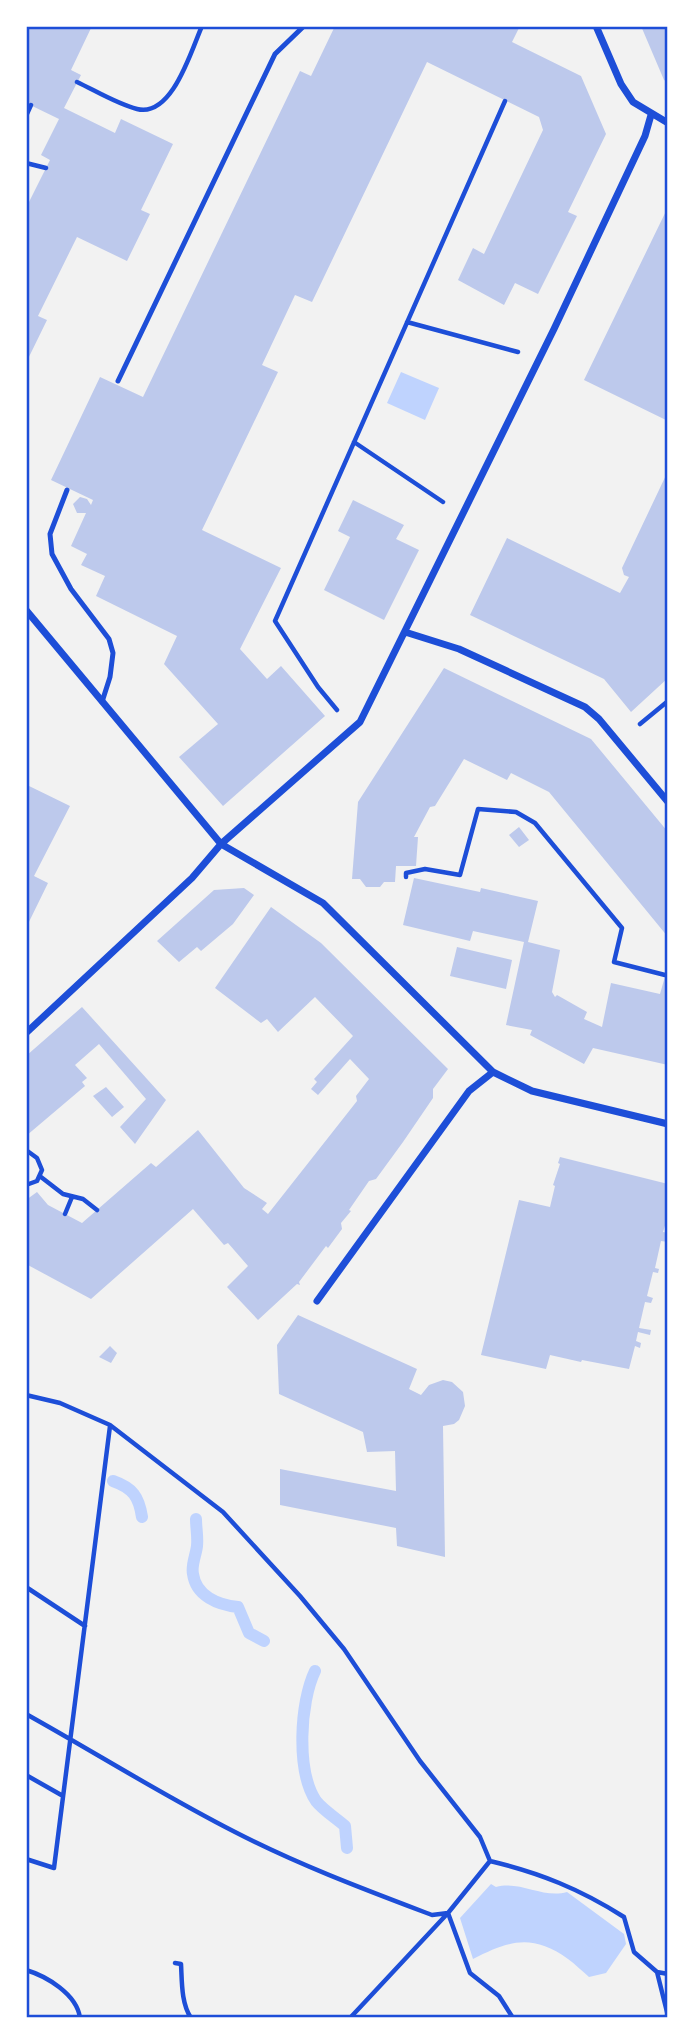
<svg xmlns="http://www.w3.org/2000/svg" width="694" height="2044" font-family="'Varela Round',sans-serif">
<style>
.water{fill:#bfd3fe}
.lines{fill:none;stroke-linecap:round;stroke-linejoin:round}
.stream{stroke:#bfd3fe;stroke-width:12}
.building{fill:#bdc9ec}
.path{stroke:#1d4ed8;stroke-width:4.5}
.service{stroke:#1d4ed8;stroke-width:5}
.minor{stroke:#1d4ed8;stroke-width:7}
.neatline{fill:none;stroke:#1d4ed8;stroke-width:2.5}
</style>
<rect width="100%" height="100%" fill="#f2f2f2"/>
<!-- water -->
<path class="water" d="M401,372L439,388L425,420L387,403Z
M491,1884L496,1887C520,1880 543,1899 567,1892L624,1934L626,1944L606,1973L589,1977C582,1971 575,1964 568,1959C532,1933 508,1941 473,1959L460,1918Z"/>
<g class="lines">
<!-- stream -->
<path class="stream" d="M113,1481C133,1488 139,1497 142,1517
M196,1519C196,1528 198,1537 197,1546C196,1555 191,1565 193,1574C196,1596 218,1605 238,1607L249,1633L264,1641
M315,1671C300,1702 296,1771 316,1801C323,1810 336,1818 345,1826L347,1848"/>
</g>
<!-- building -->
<path class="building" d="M26,26H92L71,70L81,75L64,108L115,133L121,119L173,144L141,210L150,214L127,261L77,237L38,316L47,320L26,363V208L50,160L41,155L59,119L26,103Z
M335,26H520L512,42L581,76L606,134L568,212L577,216L538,294L515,283L504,305L458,280L473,248L484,254L543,130L539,117L427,62L312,302L295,295L262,365L278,372L202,530L281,568L240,649L267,679L281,666L325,716L223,806L179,757L218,724L164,664L177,636L96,596L105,576L81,565L87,554L71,546L86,513H77L73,504L80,497L87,499L91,505L93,500L51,480L100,377L143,397L300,71L311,76Z
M641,26H668V82L664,80Z
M668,207V421L584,380Z
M668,471V678L631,712L604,679L470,615L507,538L620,593L629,577L624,575L622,568Z
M353,500L404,525L396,539L419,550L384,620L324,590L350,537L338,531Z
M444,668L591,739L668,832V937L549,792L511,773L507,780L464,759L435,806L430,807L414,837H418L416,866H396L395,882H384L380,887H366L360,879H352L358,802Z
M27,785L70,806L34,876L48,883L26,928Z
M519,827L529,840L519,847L509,835Z
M414,878L480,892L481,888L538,901L528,942L560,950L552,992L555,997L557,995L587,1012L584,1019L602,1027L611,983L660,994L668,966V1065L593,1048L584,1064L530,1035L532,1030L506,1025L524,942L473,931L470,941L403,925Z
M244,888L254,895L233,924L201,951L197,947L179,962L157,941L214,890Z
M271,907L321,943L448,1069L433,1089V1098L403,1142L376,1179L369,1181L349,1210L351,1211L341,1223L342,1229L328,1248L326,1246L299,1282L300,1285L297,1284L258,1320L227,1287L248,1266L228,1243L224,1245L193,1209L91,1299L26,1264V1200L37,1192L48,1205L82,1223L151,1163L156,1167L198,1130L244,1188L267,1203L262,1209L268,1214L357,1101L356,1096L369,1079L350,1059L318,1095L311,1089L317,1082L314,1079L353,1036L315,997L278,1032L267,1019L261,1023L215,988Z
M457,947L512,960L506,989L450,976Z
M82,1007L166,1100L135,1144L120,1127L146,1099L99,1044L75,1065L87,1078L82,1082L85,1086L26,1136V1056Z
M106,1087L124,1107L112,1117L93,1096Z
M560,1157L668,1184V1216L663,1232L668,1233V1242L661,1241L655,1268L659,1269L658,1273L653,1272L647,1296L653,1298L651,1303L645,1302L639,1328L651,1330L650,1335L638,1332L636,1341L641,1343L640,1348L635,1346L629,1369L582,1360L581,1362L550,1355L546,1369L481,1355L519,1200L550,1207L555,1186L553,1185L560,1164L558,1163Z
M298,1315L417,1369L409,1389L421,1395L429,1385L443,1380L452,1382L463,1392L465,1406L459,1420L454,1424L443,1426L445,1557L397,1546L396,1528L280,1505V1469L396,1491L395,1451L367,1452L363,1432L279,1394L277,1345Z
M110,1346L117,1353L111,1363L99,1357Z"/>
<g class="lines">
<!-- path -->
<path class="path" d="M77,82C96,91 117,104 137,109C172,118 191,51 202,26
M26,116L31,105
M26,163L46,168
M407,322L518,352
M354,442L443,502
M337,710L318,687L275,621L505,101
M640,724L668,701
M406,877V873L425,869L460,875L478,809L516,812L535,823L622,928L614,962L665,975
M26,1150L37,1158L42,1170L37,1181L26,1185
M41,1177L63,1194L83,1199L97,1210
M65,1214L72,1197
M26,1395L60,1403L110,1425L223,1512L300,1596L344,1649L420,1761L480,1837L490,1861
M26,1587L85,1626
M26,1714C96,1753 164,1796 235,1832C299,1865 366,1890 432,1915L448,1913L490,1861C540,1873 580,1889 624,1917L634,1952L657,1972L668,1974
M26,1775L63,1796
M26,1859L54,1868L110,1426
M175,1963L181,1964C182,1981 181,2003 191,2018
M26,1970C46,1976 77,1994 80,2018
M657,1972L668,2016
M350,2018L448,1913L470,1973L499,1996L513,2018"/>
<!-- service -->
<path class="service" d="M118,381L275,54L304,26
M67,490L50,534L52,554L71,589L109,639L113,653L110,677L102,702"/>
<!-- minor -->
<path class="minor" d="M596,26L621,84L633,102L668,123
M26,610L221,844L323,903L493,1072L532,1091L668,1124
M405,632L459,649L585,707L599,719L668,802
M26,1033L192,878L221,844L360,722L554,329L645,136L651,115
M317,1301L469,1091L493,1072"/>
</g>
<!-- border -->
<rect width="694" height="2044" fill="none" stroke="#ffffff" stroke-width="56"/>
<rect x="28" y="28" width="638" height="1988" class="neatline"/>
</svg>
